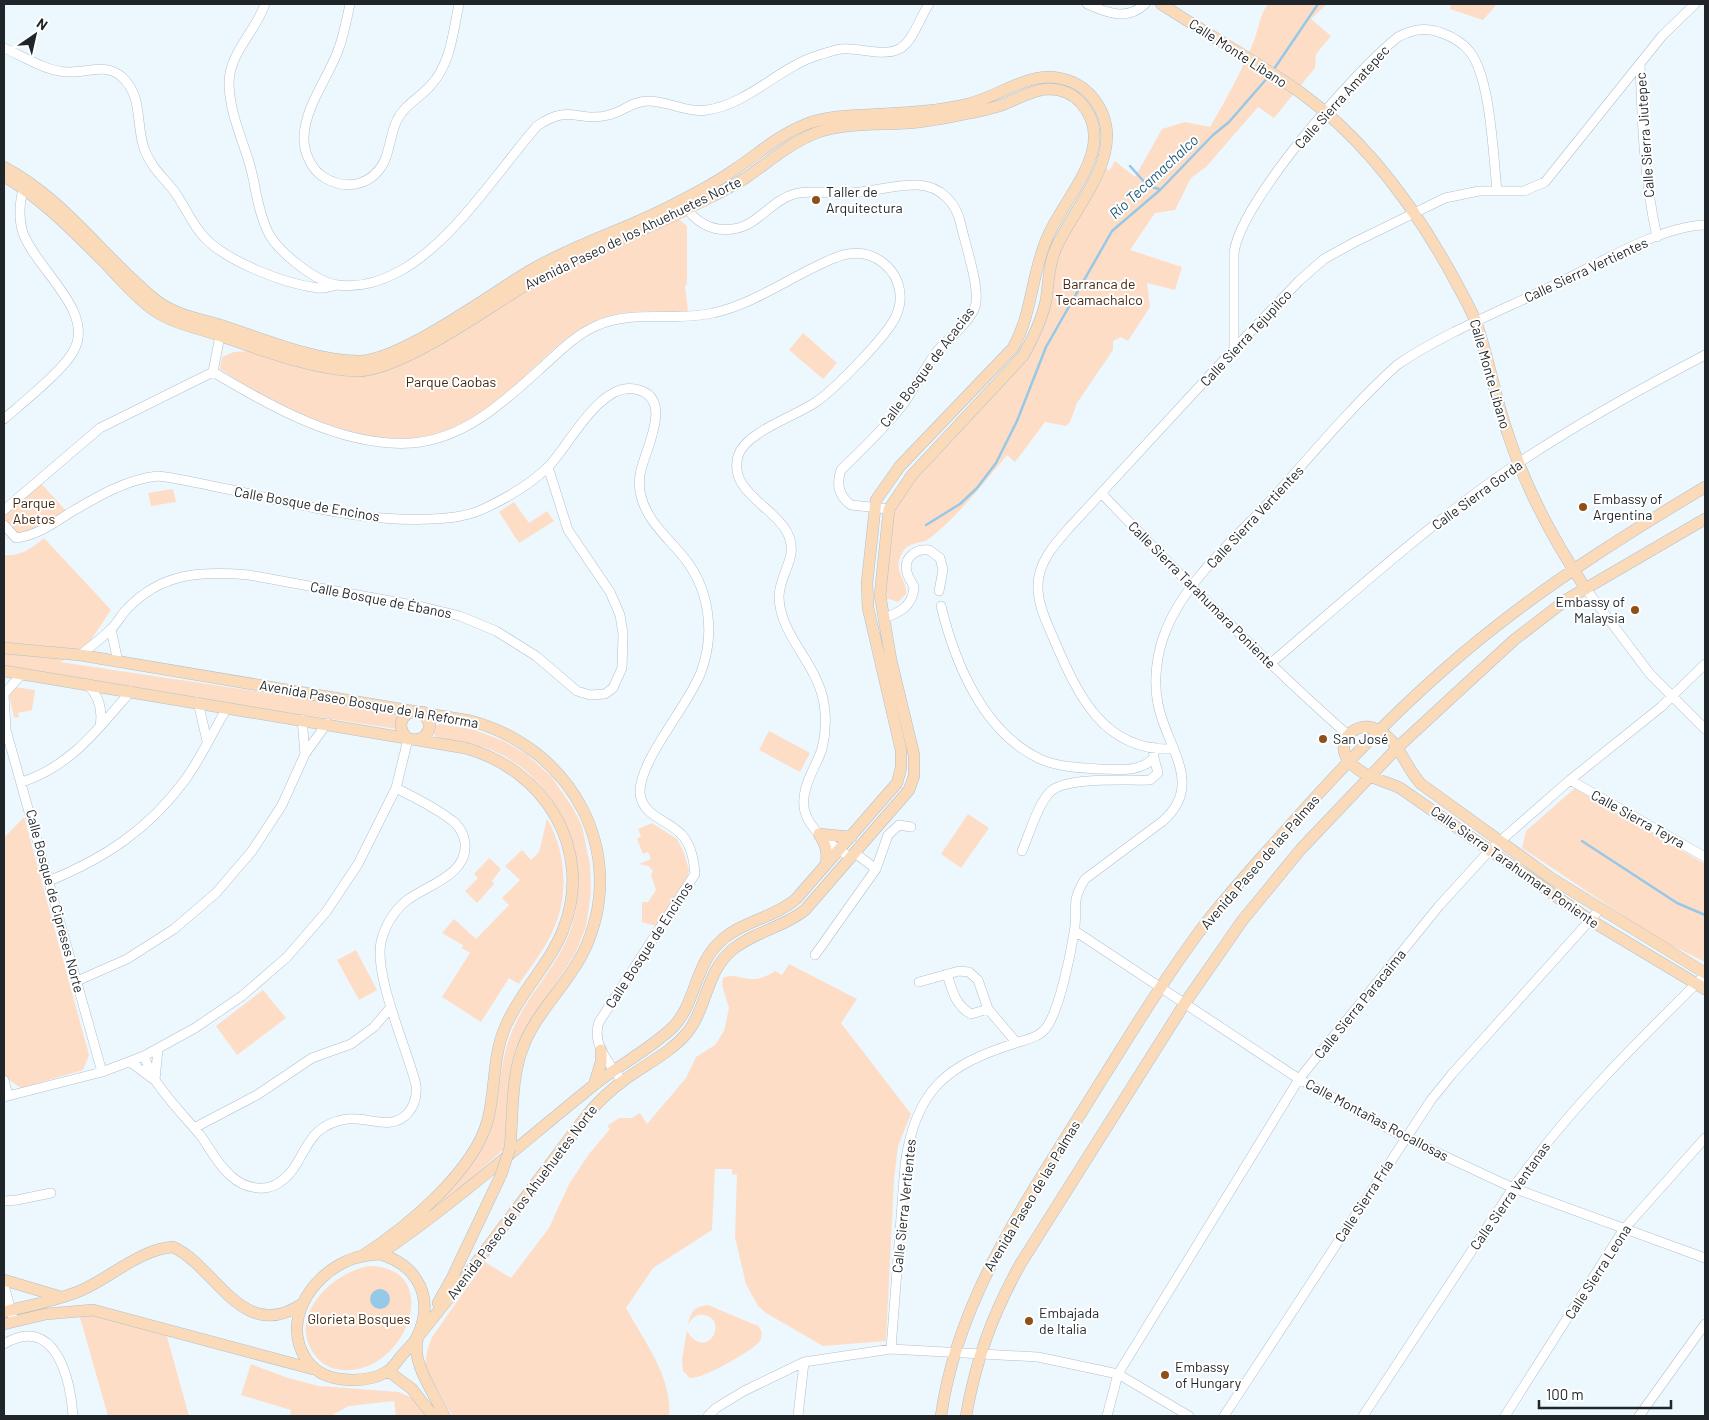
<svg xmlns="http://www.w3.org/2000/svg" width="1709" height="1420" font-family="Barlow,sans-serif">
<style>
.green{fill:#feddc7}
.water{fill:#96c8e7}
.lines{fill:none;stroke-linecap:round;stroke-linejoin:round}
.stream{stroke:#96c8e7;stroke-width:2.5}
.street-casing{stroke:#b1c1cc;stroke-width:10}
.secondary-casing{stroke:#b1c1cc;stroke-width:12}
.street{stroke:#fff;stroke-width:9}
.secondary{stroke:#fadab9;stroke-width:11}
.secondary-bridge-casing{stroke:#b1c1cc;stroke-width:12;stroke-linecap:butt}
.secondary-bridge{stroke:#fadab9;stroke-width:11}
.poi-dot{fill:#8f4f18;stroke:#fff;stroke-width:2}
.labels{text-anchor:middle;stroke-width:4;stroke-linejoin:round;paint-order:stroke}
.street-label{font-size:14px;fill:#1f2529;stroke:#fff}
.poi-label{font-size:14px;fill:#1f2529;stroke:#fff;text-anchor:start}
.park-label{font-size:14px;fill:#45260e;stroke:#fff}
.water-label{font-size:15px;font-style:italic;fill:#1f5a79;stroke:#fff}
</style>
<rect width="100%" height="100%" fill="#edf7fe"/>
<!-- green -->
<path class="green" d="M1268,4H1327L1311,19L1331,36L1316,54L1315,68L1274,118L1258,107L1206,167L1191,178L1175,210L1155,213L1130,250L1182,267L1175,290L1147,283L1150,307L1128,341L1121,337L1113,341V350L1077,403L1070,422L1066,426L1045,422L1015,462L1007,455C983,484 959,515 930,538C921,546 906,539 900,558C894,573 908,581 906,594L898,602L886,598L887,528L899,496L1026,358L1057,255L1105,167L1109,171L1115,161L1135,177L1162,129L1185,122L1210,127C1226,100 1241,72 1253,43C1259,29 1259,16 1268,4Z
M1449,4H1497L1483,20L1450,9L1451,5Z
M677,218L687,226V285H685L688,312C660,312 628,308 602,318C562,333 536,369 504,395C485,410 463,425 439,433C373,455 273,406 220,369L222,357L234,352L251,351L344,373L549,276Z
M803,333L837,363L823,379L789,350Z
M38,480L69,514L16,538L4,525V510Z
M173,489L176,502L151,506L148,493Z
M514,502L529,523L547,511L554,521L519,543L499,512Z
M44,538L111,610L87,646L60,662L401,713L397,729L4,669V555C20,557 32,548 44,538Z
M14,687L35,690L32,710L18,713L19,717L14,718L9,695Z
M440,724L472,729L504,741L526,754L551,776L573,808L582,826L590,865L591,892L586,927L575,954L535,1015L504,1149L438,1208L412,1226C443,1200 485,1160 494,1119C500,1091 500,1061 511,1034C524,999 552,973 567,939C597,868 564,783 494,751C474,742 453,743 435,736L433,732L435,726Z
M769,731L810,753L800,772L759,750Z
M1575,788L1705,864V962L1657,938L1522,848L1526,831Z
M968,814L989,828L961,868L941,854Z
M24,817L89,1055L83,1070L21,1088L6,1078L4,1070V838Z
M547,819C566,850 569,895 554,928C546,948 531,966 519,984L509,978L481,1022L442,997L470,953L462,948L463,945L442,933L454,919L476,939L509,905L502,898L520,880L505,866L522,850L531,860L539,852Z
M652,823L677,839L684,853L689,870L687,879L656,926L642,922V902H648L656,890L651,875L653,871L648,866L639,864L651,859L648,852L643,854L637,839L641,836L638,829Z
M489,858L501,869L492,881L494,884L477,903L465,891L478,878L474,874Z
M356,950L377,990L359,1000L337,960Z
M789,964L857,999L841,1023L911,1114L898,1146L894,1179L886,1341L823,1346L766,1313L758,1306L746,1284L735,1237L737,1175L732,1174V1169H715L712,1230L653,1268L626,1308C644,1341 673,1378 669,1416H452L425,1366L427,1351L432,1337L485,1262L511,1278L549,1228L569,1184L589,1154L610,1129L607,1126L619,1118H632L640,1113L647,1124L686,1078L696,1057L715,1045L724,1031L729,1008L722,985L723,978C739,970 749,989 775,971L782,975Z
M263,990L286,1018L237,1055L216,1026Z
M369,1266C449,1267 403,1383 336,1369C326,1367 317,1360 312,1351C289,1313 334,1272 369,1266Z
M708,1305L758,1326C762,1330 763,1335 760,1341C754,1350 701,1380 690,1378L683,1371L682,1359L687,1331C708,1364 730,1317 703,1315C695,1314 692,1319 688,1325C691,1311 694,1307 708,1305Z
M79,1314H93L166,1333L189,1416H108Z
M251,1364L288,1378L319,1386L399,1392L412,1398L427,1416H396L394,1401L349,1406L330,1416H290L291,1410L241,1395Z"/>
<!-- water -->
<path class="water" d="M370 1299a10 10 0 1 1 20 0a10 10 0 1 1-20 0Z"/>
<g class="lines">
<!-- stream -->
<path class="stream" d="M1274,69L1318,4
M1130,166L1148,186L1159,189
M926,525L960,504L977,488L996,463L1017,421L1046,347L1112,231L1160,190L1213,135L1229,122L1269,76
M1582,841L1677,903L1705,915"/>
<!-- street casing -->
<g class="street-casing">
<path id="street" d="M265,4C256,31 230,52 229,82C229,110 241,136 249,162C256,185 257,210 268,232C277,251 317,283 338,285C359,288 382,281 400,271C453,242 497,172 537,126C570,103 577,123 609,115C623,112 632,101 648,101C668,101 687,113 707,110C749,104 779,67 819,55C826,53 834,50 841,49C859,47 885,58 901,48C914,39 920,17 929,4
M350,4C347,18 344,34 339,48C329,77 306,104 304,136C303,151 311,170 325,178C348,191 373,185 385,160C390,147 391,133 397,120C405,104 420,98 431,85C451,63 453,32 459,4
M1087,4C1107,13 1127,21 1145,4
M4,48C25,57 48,73 71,72C90,72 106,63 122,77C144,97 135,126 145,151C152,168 163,177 174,191C185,206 192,225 205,238C228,262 285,284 318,288C324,289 331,286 337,285
M1640,63C1642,122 1644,179 1657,237
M685,205C694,222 713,232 732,229C757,227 770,201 794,194C812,189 831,194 850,193C873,192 895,184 918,185C941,186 957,204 961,225C965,244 981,290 975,307C968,324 950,337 938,350C924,368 915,389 901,407C883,430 861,450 841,470C836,484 839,496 851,505L889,509
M221,330L213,372C271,406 342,448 412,443C468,439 510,396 549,361C564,347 578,334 596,326C633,309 675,322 713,313C751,305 786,280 821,264C830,260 839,255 848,254C874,249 898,269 900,294C901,302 899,309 896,316C887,336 835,389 816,402C796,416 745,432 738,456C726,500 797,511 791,554C788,569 779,582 779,597C780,639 822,665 825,712C826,724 825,737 822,749C815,769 799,790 805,812C811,833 834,846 851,858
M1234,349V253C1240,202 1356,70 1398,37C1413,29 1426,27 1442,33C1453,37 1463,43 1470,52C1491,79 1493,156 1497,190
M4,419C21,404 65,369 74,350C95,311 36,269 23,233C18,218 20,200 24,185
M1102,494C1182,577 1262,659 1348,735
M4,510L100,428L213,372
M4,525L16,538C37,535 51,525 68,514C95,498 126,479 158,476C177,478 197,483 217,487C288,501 359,523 432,519C449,518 465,517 481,510C503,500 531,484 549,466C570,444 600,382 635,389C677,397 643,452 640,475C639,482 639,489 641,496C647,520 665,535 681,554C709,586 716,632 701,672C689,705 639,760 640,793C642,816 668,820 681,834C691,844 694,860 695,874L599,1022C591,1044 610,1064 622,1081
M1586,589L1650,674L1705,729
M941,606C955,663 983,732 1040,759C1058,767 1080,768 1100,769C1119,769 1139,773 1154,758L1153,747
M884,618C899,613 913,606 914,587C912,582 908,578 907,572C903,558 916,548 929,550L940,558L943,570L939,591
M111,629L118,662
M80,655C90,647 101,639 110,630C117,624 121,615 127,609C162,572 202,571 249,575L423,607L460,616L496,631L536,656L577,691L590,695L605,694L613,688L622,668L623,634L620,615L610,592L568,530L548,467
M1270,664C1346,599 1420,532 1502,474C1566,430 1636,391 1705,355
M87,684C99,696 103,710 100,726
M4,694L6,730L102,1072
M4,694L22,674
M198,702L207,741
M302,719L305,754
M1173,749C1104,752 1078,695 1055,642C1047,623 1037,604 1038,584C1039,561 1055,544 1069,528L1234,349L1299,281L1324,259L1355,242L1445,198L1479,191H1524L1545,182L1662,36L1695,4
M1570,780L1705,857
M22,782C71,766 98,729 131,691
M1022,851C1029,835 1038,804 1050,792C1066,776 1127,781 1150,780L1158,773L1154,758
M876,869L888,835L899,825L911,827
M49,881C105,858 148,830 185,780C201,758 213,731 227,708
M1075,931L1299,1079L1406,1138L1513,1188L1705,1258
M815,955L876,869L855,853
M947,974C952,990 955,1005 971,1014L988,1009
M77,981L127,959L174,929L216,893L252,851L282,805L305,754L327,723
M919,982L959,971L969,972L978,980L988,1009L1016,1042
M144,1056C147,1064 151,1073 155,1080C168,1100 186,1118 201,1136C210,1149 219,1166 231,1176C244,1188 265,1193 280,1182C308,1163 301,1126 347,1119C368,1116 391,1132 408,1113C415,1105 417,1095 416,1085C407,1048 374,977 381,942C385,926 394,911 406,901C426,885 468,876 465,843C464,835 460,828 455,823C439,809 415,798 396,788
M130,1062L153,1079
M4,1080L8,1096
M155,1080L158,1049
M4,1097L102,1072L144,1056L195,1028L242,996L287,957L326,912L358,864L396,788L408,739
M194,1128L257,1095L312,1058L351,1044L374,1027L391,1007
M4,1201L17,1200L51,1193
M4,1285L14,1322
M4,1344C55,1313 71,1380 73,1416
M891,1349L905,1165C915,1090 946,1065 1016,1043C1028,1039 1041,1037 1048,1025C1060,1006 1070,957 1074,933C1079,908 1069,905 1085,879L1163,821C1205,784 1166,747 1158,704C1153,680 1157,652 1166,630C1186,580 1237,537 1273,498C1313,453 1352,406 1397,365C1444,333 1498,312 1550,287C1593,267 1659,226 1705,225
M708,1416L716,1408L744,1391L804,1362L891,1349L1038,1357L1118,1374L1189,1416
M798,1416L804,1362
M1107,1416L1118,1374L1299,1079L1439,906L1490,850L1570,780L1661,707L1705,664
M1224,1416L1431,1100L1452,1074L1600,909
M1363,1416L1513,1188C1568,1110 1637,1042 1705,975
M1505,1416L1624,1229L1705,1138
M1639,1416L1705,1324"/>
</g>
<!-- secondary casing -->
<g class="secondary-casing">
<path id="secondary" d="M1161,4C1207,34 1256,61 1301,93C1365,139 1414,206 1452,275C1460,290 1469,305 1476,322C1489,358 1495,398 1508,434C1526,489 1554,541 1586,589
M4,167C63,198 101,254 151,296C171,314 195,318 220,325C261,338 315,361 359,361C400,361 492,293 531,270C579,242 634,227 682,200C700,191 718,181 734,170C758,154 777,136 804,125C822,117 844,116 863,115C898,113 934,112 968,104C993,98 1022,78 1047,77C1065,77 1082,84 1093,98C1133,148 1076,203 1056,248C1048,266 1049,282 1046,300C1042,320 1033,338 1023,356L912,475L889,509L880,595L891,660L914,755V776L909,790L805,910C783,928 753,932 732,950C706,972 707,1008 687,1033C669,1054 644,1065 623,1081C609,1091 598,1102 587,1115L464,1279L417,1338
M4,176C41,198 74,232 105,263C118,277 131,292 147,305C168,323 195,327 221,336C262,350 314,370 357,371C402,371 493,304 534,280C583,251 638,234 689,208C708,198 729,189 747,177C770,161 790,143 816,133C848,121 886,126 919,122C936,120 953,117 970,113C980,111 990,109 999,106C1014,101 1031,90 1048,89C1061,89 1073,94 1081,103C1119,146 1065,196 1048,236C1031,273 1033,312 1013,348L900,466L876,500L867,583L868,608L901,750V768L897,783L796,899C775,917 744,921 723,939C693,964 697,1005 671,1029C647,1051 619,1065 594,1085C523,1142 455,1203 380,1254
M4,648L80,655L471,721C572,748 630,853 584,951C567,986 534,1014 522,1050C511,1080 513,1117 510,1148
M4,671L465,748C544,769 595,849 563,930C550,963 522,990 507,1023C492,1054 496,1087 488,1119C475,1171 406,1228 362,1256
M408,739C397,728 399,715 415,711
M416,740C425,738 428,734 430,725L423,712
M819,834C826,845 828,853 826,865
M819,834L851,837
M1705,973L1551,878L1421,784C1405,767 1400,742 1378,730C1357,718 1333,742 1349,761C1362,777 1383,780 1400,788L1590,920L1705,989
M594,1085L601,1062V1050
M380,1254C419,1266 435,1299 417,1337C415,1343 407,1349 403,1354C398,1360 393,1368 388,1371C374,1380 355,1381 340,1379C325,1377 314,1371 306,1359C282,1322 310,1277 347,1261C357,1256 368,1255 380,1254Z
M4,1280L61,1297
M438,1303L452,1278L501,1175
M4,1312C30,1305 57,1301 82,1290C111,1277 141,1249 173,1247C217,1267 242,1344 302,1304
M4,1324L46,1314L93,1310L313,1369
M418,1337C410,1363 435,1393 444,1416
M388,1371L412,1389L433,1416
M941,1416C956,1308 1016,1217 1073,1126C1116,1058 1157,988 1205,924C1233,888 1264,855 1294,821C1357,750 1424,682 1499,624C1564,573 1635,529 1705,487
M966,1416C976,1359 993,1313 1021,1263L1185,1003L1242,921L1301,849L1398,747L1514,640L1566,600L1705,519"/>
</g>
<!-- street -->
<use href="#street" class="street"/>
<!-- secondary -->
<use href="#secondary" class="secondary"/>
<!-- secondary-bridge casing -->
<g class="secondary-bridge-casing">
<path id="secondary-bridge" d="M501,1175L510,1148"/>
</g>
<!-- secondary-bridge -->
<use href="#secondary-bridge" class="secondary-bridge"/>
</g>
<!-- markers -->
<g class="poi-dot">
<circle cx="816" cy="200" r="5"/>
<circle cx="1583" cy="507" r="5"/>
<circle cx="1635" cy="610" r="5"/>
<circle cx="1323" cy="739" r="5"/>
<circle cx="1029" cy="1321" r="5"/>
<circle cx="1165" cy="1375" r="5"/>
</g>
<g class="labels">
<!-- street labels -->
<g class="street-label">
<text transform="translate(1238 53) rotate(33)" y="5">Calle Monte Líbano</text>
<text transform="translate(1342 97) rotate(-48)" y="5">Calle Sierra Amatepec</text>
<text transform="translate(1645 135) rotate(-94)" y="5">Calle Sierra Jiutepec</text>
<text transform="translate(633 233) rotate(-26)" y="5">Avenida Paseo de los Ahuehuetes Norte</text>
<text transform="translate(1586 270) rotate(-25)" y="5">Calle Sierra Vertientes</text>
<text transform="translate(1246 338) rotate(-47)" y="5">Calle Sierra Tejupilco</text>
<text transform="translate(927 367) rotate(-53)" y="5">Calle Bosque de Acacias</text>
<text transform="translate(1490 374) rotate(74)" y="5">Calle Monte Líbano</text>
<text transform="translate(1477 495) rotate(-36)" y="5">Calle Sierra Gorda</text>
<text transform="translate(307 504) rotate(10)" y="5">Calle Bosque de Encinos</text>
<text transform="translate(1255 517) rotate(-47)" y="5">Calle Sierra Vertientes</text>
<text transform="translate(1202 595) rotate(45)" y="5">Calle Sierra Tarahumara Poniente</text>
<text transform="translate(381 600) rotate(11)" y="5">Calle Bosque de Ébanos</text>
<text transform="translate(369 704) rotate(10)" y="5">Avenida Paseo Bosque de la Reforma</text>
<text transform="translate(1638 819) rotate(29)" y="5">Calle Sierra Teyra</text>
<text transform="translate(1260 862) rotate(-49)" y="5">Avenida Paseo de las Palmas</text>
<text transform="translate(1515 867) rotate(35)" y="5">Calle Sierra Tarahumara Poniente</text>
<text transform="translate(55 901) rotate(75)" y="5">Calle Bosque de Cipreses Norte</text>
<text transform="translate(649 945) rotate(-57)" y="5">Calle Bosque de Encinos</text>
<text transform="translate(1360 1004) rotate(-51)" y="5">Calle Sierra Paracaima</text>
<text transform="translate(1377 1120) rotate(28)" y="5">Calle Montañas Rocallosas</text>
<text transform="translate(1032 1196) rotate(-59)" y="5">Avenida Paseo de las Palmas</text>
<text transform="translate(1510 1196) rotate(-55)" y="5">Calle Sierra Ventanas</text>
<text transform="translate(1364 1201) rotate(-57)" y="5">Calle Sierra Fría</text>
<text transform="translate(522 1202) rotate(-53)" y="5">Avenida Paseo de los Ahuehuetes Norte</text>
<text transform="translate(904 1206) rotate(-84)" y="5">Calle Sierra Vertientes</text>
<text transform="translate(1598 1272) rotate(-57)" y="5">Calle Sierra Leona</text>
</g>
<!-- poi labels -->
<g class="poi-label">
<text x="826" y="197">Taller de<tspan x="826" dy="16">Arquitectura</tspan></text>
<text x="1593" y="504">Embassy of<tspan x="1593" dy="16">Argentina</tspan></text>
<text x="1625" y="607" text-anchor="end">Embassy of<tspan x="1625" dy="16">Malaysia</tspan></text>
<text x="1333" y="744">San José</text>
<text x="1039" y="1318">Embajada<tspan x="1039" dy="16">de Italia</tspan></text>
<text x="1175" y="1372">Embassy<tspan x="1175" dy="16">of Hungary</tspan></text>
</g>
<!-- park labels -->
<g class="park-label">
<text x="1099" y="289">Barranca de<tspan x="1099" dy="16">Tecamachalco</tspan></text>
<text x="451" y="387">Parque Caobas</text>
<text x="34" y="508">Parque<tspan x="34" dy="16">Abetos</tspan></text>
<text x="359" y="1324">Glorieta Bosques</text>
</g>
<!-- water labels -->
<g class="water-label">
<text transform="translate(1154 177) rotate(-43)" y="5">Río Tecamachalco</text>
</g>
</g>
<!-- border -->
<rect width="1709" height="1420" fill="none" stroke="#1f2529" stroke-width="10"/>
<!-- north arrow -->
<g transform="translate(35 35) rotate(34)" stroke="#ffffff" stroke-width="4" paint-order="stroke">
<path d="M0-4L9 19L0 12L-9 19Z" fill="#1f2529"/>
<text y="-8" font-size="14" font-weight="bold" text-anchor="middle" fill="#1f2529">N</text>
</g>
<!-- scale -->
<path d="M1539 1400v8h132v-8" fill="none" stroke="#1f2529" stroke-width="2.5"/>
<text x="1546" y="1400" font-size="15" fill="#1f2529" stroke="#ffffff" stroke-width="4" paint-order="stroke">100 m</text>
</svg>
